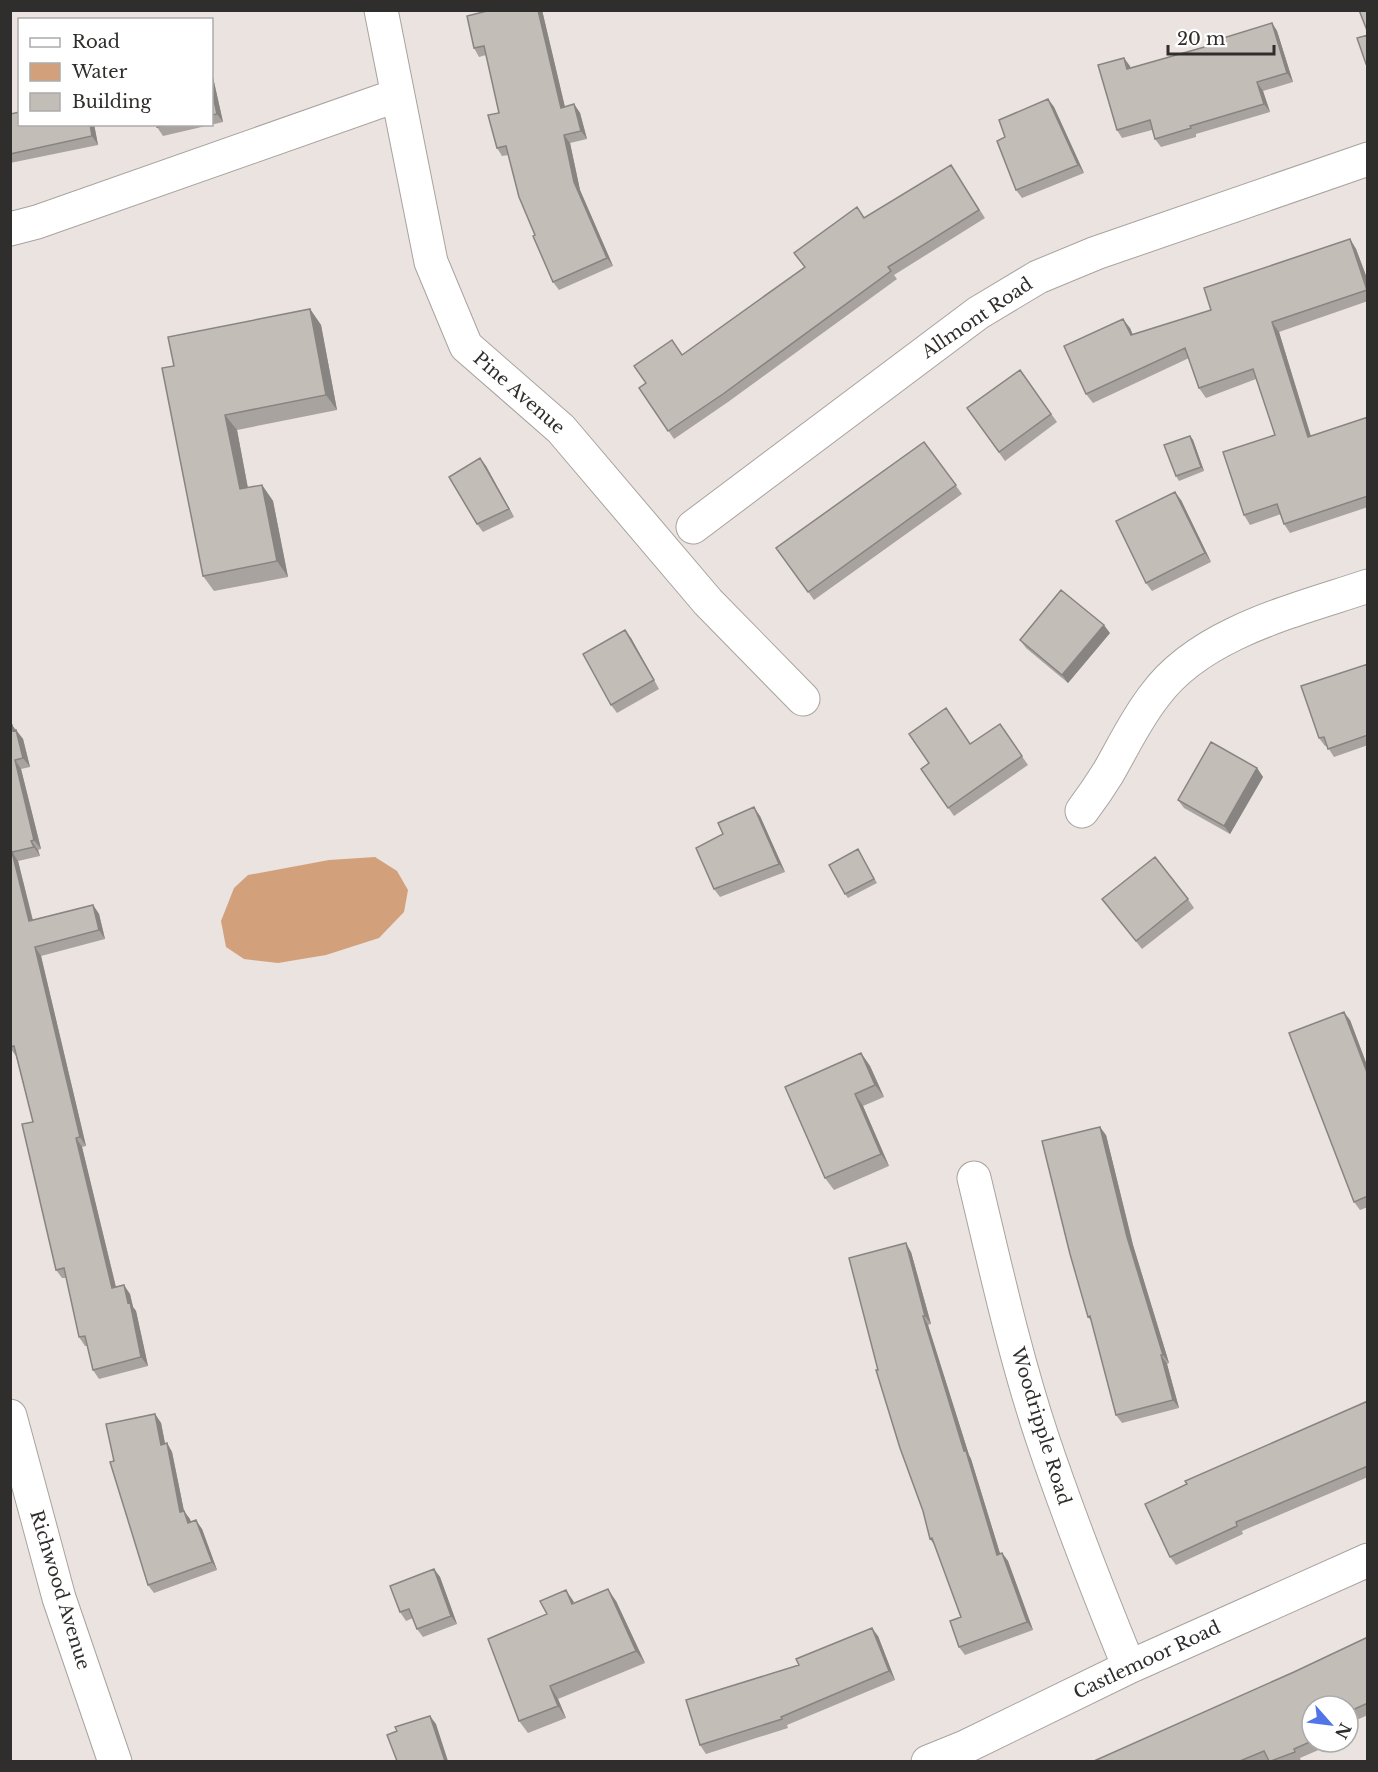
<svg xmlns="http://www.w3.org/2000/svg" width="1378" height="1772" font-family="'Libre Baskerville',serif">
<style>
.water{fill:#d2a17b}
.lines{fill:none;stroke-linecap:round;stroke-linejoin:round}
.minor-casing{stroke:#a9a39f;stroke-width:35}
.minor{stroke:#fff;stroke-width:33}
.wall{fill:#a8a39e}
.shaded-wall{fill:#888481}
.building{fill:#c3bdb8;stroke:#888481;stroke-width:1.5}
.labels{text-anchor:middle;stroke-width:6;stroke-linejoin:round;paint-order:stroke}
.street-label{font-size:18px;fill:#302e2c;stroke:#fff}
</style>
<rect width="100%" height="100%" fill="#eae3df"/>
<!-- water -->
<path class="water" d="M375,857L397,871L408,890L404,912L379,938L326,955L278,963L244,959L226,947L221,921L234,888L248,875L329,860Z"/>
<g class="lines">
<!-- minor casing -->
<g class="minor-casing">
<path id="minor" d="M381,10L431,262L466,346L561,429L708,602L803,699
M10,229L37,222L398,95
M693,527L978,313L1038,277L1096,253L1368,159
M1082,811C1091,799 1100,786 1108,773C1123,747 1136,719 1155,695C1201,632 1297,610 1368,586
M974,1178C995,1265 1014,1353 1042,1437C1068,1515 1098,1591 1129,1667
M10,1416L59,1598L115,1762
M928,1762L965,1747L1129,1667L1368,1560"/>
</g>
<!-- minor -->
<use href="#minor" class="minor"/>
</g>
<!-- wall -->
<path class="wall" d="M542,10L565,107L574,104L580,113L587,139L570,143L580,190L613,266L559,290L553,282L535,235L509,155L502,156L497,148L499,113L486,55L479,57L474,48Z
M1272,23L1277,31L1293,82L1263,91L1270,112L1196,134V137L1161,147L1155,139L1152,130L1122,138L1117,130L1130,66V68L1208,46Z
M212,73L223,122L163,136L157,127V124H212Z
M1048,99L1054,107L1084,173L1022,198L1016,190L1005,137Z
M10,114L20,124H94L98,145L10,163Z
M956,173L985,218L894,275L897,279L728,402L674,439L639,388L682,355L805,268L794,253Z
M1350,239L1356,249L1368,281V301L1279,332L1311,436L1368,417V507L1290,533L1284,524L1281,514L1250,525L1244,515L1275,435L1256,379L1206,398L1199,388L1189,358L1093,403L1086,394L1130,328L1133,335L1211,310Z
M310,309L321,325L337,410L237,430L248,488L262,485L273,501L288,577L214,591L203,576L174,366Z
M1020,370L1057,422L1005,461L967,408Z
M1190,436L1193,440L1204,471L1179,481L1176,476Z
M924,442L962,494L814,600L776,548Z
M480,458L486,466L514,517L483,532L477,524Z
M1181,500L1211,562L1152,591L1146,583Z
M1110,633L1068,683L1026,648L1020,640Z
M631,638L659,689L617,713L611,705Z
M1368,664V745L1334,757L1327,746H1325L1319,738Z
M1000,724L1028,765L954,816L921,769L970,744Z
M10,726L16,731V730L23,739L30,767L21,769L41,849L38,850L40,856L18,861L33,920L93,905L99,914L105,939L41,956L86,1146L82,1147L116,1287L130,1294L133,1307L136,1311L148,1366L99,1379L93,1370L87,1346H85L79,1337L66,1278H62L56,1270L33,1122L16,1056L10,1048Z
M1257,768L1263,777L1230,834L1184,808L1178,800Z
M760,816L785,872L720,897L714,889Z
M858,849L877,883L848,898L845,894Z
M1102,899H1188L1194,908L1142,949Z
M1350,1020L1368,1068V1207L1360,1210L1354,1202Z
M861,1053L870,1066L884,1097L863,1106L889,1166L834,1190L825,1178Z
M1106,1135L1133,1245L1169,1363L1167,1364L1179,1408L1122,1423L1116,1415L1092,1322L1088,1317Z
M911,1252L931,1324L928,1325L969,1455L971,1459L1000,1554L1002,1553L1008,1561L1033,1630L965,1655L959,1647L961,1617L935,1546L930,1539L923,1511L878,1370Z
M1368,1401V1477L1242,1531L1243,1534L1176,1565L1170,1557Z
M155,1414L161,1423L165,1444L167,1443L172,1452L184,1511L191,1522L202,1529L217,1570L154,1593L148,1585L114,1461Z
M434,1569L440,1577L457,1624L423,1637L417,1629L413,1618L406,1621L400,1612Z
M616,1601L645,1663L558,1699L566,1718L528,1733L519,1721L574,1603Z
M878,1636L895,1680L787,1725L788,1728L706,1754L700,1745L799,1665Z
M1368,1637V1715L1352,1722L1357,1733L1348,1737V1706H1312V1742H1337L1300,1758L1301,1761H1269V1760L1267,1761H1094L1294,1672Z"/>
<!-- shaded-wall -->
<path class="shaded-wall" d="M538,10H542L567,116L561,108Z
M1272,23L1277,31L1293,82L1287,73Z
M1124,58L1130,66L1133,77L1127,69Z
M212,73L223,122L217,114L212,91Z
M1257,82L1263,91L1270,112L1264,104Z
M1048,99L1054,107L1084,173L1078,165Z
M574,104L580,113L587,139L581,131Z
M90,124H94L98,145L92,136Z
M564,135L570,143L580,190L613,266L607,258L574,182Z
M1350,239L1356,249L1368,281V290Z
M310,309L321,325L337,410L326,395Z
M1123,319L1130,328L1137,345L1131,335Z
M1272,322L1279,332L1314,447L1308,437Z
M225,415L237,430L251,505L240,489Z
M1190,436L1193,440L1204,471L1201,467Z
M480,458L486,466L514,517L509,509Z
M262,485L273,501L288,577L277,561Z
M1175,492L1181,500L1211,562L1205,553Z
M1104,625L1110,633L1068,683L1062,675Z
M625,630L631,638L659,689L654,680Z
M12,725L23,739L30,767L23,758Z
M15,760L21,769L41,849L34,840Z
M1257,768L1263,777L1230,834L1224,826Z
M754,807L760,816L785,872L779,864Z
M31,841L38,850L40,856L34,847Z
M12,852L18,861L35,930L29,921Z
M93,905L99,914L105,939L99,930Z
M35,947L41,956L86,1146L80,1137Z
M1344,1012L1350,1020L1368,1068V1075Z
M861,1053L870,1066L884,1097L875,1085Z
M855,1094L863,1106L889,1166L881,1154Z
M1100,1127L1106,1135L1133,1245L1169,1363L1163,1355L1127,1237Z
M76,1138L82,1147L118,1296L112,1288Z
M906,1243L911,1252L931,1324L925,1316Z
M124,1285L130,1294L133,1307L136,1311L148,1366L141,1357Z
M923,1316L928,1325L969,1455L971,1459L1003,1563L997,1555L964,1451Z
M1161,1355L1167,1364L1179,1408L1173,1400Z
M155,1414L161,1423L167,1453L161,1445Z
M167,1443L172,1452L186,1521L180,1512Z
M184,1511L190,1519L194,1531L188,1523Z
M196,1520L202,1529L217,1570L212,1562Z
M1002,1553L1008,1561L1033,1630L1027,1622Z
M434,1569L440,1577L457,1624L451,1616Z
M608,1589L616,1601L645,1663L636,1651Z
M566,1590L574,1602L572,1604Z
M872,1628L878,1636L895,1680L889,1671Z
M550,1686L558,1699L566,1718L558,1706Z
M430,1716L436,1724L448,1761H445Z
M1348,1716L1352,1722L1357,1733L1351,1724Z"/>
<!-- building -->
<path class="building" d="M491,10H538L561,108L574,104L581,131L564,135L574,182L607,258L553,282L533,236L535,235L519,197L506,146L497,148L488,115L499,113L484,46L474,48L467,16Z
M1359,10H1368V33Z
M1272,23L1287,73L1257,82L1264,104L1190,126L1191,128L1155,139L1150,120L1117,130L1098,65L1124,58L1127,69L1208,46L1207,43Z
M1368,35V63L1366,64L1357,38Z
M212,91L217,114L212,115Z
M1048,99L1078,165L1016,190L997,141L1005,137L999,120Z
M20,112V124H90L92,136L10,154V114Z
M157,124H170L157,127Z
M951,165L979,210L888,267L891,271L723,394L668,431L639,388L646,383L634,366L672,340L682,355L805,267L794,253L857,207L864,218Z
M1350,239L1367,290L1272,322L1308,437L1368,417V496L1284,524L1277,504L1244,515L1223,452L1275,435L1253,369L1199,388L1185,348L1086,394L1064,346L1123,319L1131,335L1211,310L1204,288Z
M310,309L326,395L225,415L240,489L262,485L277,561L203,576L162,368L174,366L168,337Z
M1020,370L1051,414L999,452L967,408Z
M1190,436L1201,467L1176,476L1164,445Z
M924,442L956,485L808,592L776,548Z
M480,458L509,509L477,524L449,477Z
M1175,492L1205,553L1146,583L1116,521Z
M1061,590L1104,625L1062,675L1020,640Z
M625,630L654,680L611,705L583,654Z
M1368,664V735L1328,749L1324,737L1319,738L1301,686Z
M946,708L970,744L1000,724L1022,756L948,808L921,769L929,763L909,734Z
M12,725L13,731L16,730L23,758L15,760L34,840L31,841L34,847L12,852L29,921L93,905L99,930L35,947L80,1137L76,1138L112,1288L124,1285L128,1303L130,1302L141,1357L93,1370L85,1336L79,1337L64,1268L56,1270L22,1124L33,1122L14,1046L10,1047V726Z
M1211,742L1257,768L1224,826L1178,800Z
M754,807L779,864L714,889L696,848L723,834L718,823Z
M858,849L874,879L845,894L829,865Z
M1155,857L1188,899L1136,941L1102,899Z
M1344,1012L1368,1075V1196L1354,1202L1289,1033Z
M861,1053L875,1085L855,1094L881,1154L825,1178L785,1087Z
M1100,1127L1127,1237L1163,1355H1161L1173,1400L1116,1415L1090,1316L1088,1317L1070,1254L1042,1141Z
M906,1243L925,1316H923L964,1451H966L997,1555L1002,1553L1027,1622L959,1647L950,1621L961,1617L932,1538L930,1539L923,1511L900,1448L876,1370H878L849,1258Z
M1368,1401V1466L1236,1522L1237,1526L1170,1557L1145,1504L1187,1484L1185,1481Z
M155,1414L161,1445L167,1443L180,1512L184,1511L188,1523L196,1520L212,1562L148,1585L110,1462L114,1461L106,1424Z
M434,1569L451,1616L417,1629L409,1609L400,1612L390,1586Z
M608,1589L636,1651L550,1686L558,1706L519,1721L488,1639L547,1614L540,1601L566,1590L572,1604Z
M872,1628L889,1671L781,1717L782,1719L700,1745L686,1700L799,1665L796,1659Z
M1368,1637V1703L1348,1712V1706H1312V1741L1294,1749L1295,1752L1271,1761H1269L1264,1751L1240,1761H1094L1294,1672Z
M430,1716L445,1761H397L387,1735L397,1731L395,1727Z
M1348,1717L1351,1724L1348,1725Z"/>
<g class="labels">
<!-- street labels -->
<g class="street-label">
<text transform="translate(977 318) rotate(-34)" y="6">Allmont Road</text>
<text transform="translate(519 393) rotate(41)" y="6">Pine Avenue</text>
<text transform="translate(1041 1426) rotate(73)" y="6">Woodripple Road</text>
<text transform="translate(60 1590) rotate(73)" y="6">Richwood Avenue</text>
<text transform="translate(1147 1660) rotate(-25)" y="6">Castlemoor Road</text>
</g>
</g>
<!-- border -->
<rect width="1378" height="1772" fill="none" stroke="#302e2c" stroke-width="24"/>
<!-- legend -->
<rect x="18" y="18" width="195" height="108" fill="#ffffff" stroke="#acabab" stroke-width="1.5"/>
<rect x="30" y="38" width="30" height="9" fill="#ffffff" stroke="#acabab" stroke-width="1.5"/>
<text x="72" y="48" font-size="18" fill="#302e2c">Road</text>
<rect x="30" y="63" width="30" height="18" fill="#d2a17b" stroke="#acabab" stroke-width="1.5"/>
<text x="72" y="78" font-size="18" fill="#302e2c">Water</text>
<rect x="30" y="93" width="30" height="18" fill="#c3bdb8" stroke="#acabab" stroke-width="1.5"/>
<text x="72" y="108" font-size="18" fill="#302e2c">Building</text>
<!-- north arrow -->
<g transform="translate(1330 1724) rotate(118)"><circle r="28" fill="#ffffff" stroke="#acabab" stroke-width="1.5"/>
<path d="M0-4.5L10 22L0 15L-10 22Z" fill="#5174e8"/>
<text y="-9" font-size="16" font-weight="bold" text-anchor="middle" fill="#302e2c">N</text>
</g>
<!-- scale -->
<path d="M1168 45v9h106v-9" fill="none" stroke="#302e2c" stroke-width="3"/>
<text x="1177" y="45" font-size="18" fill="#302e2c" stroke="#ffffff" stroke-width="4.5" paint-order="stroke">20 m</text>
</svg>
